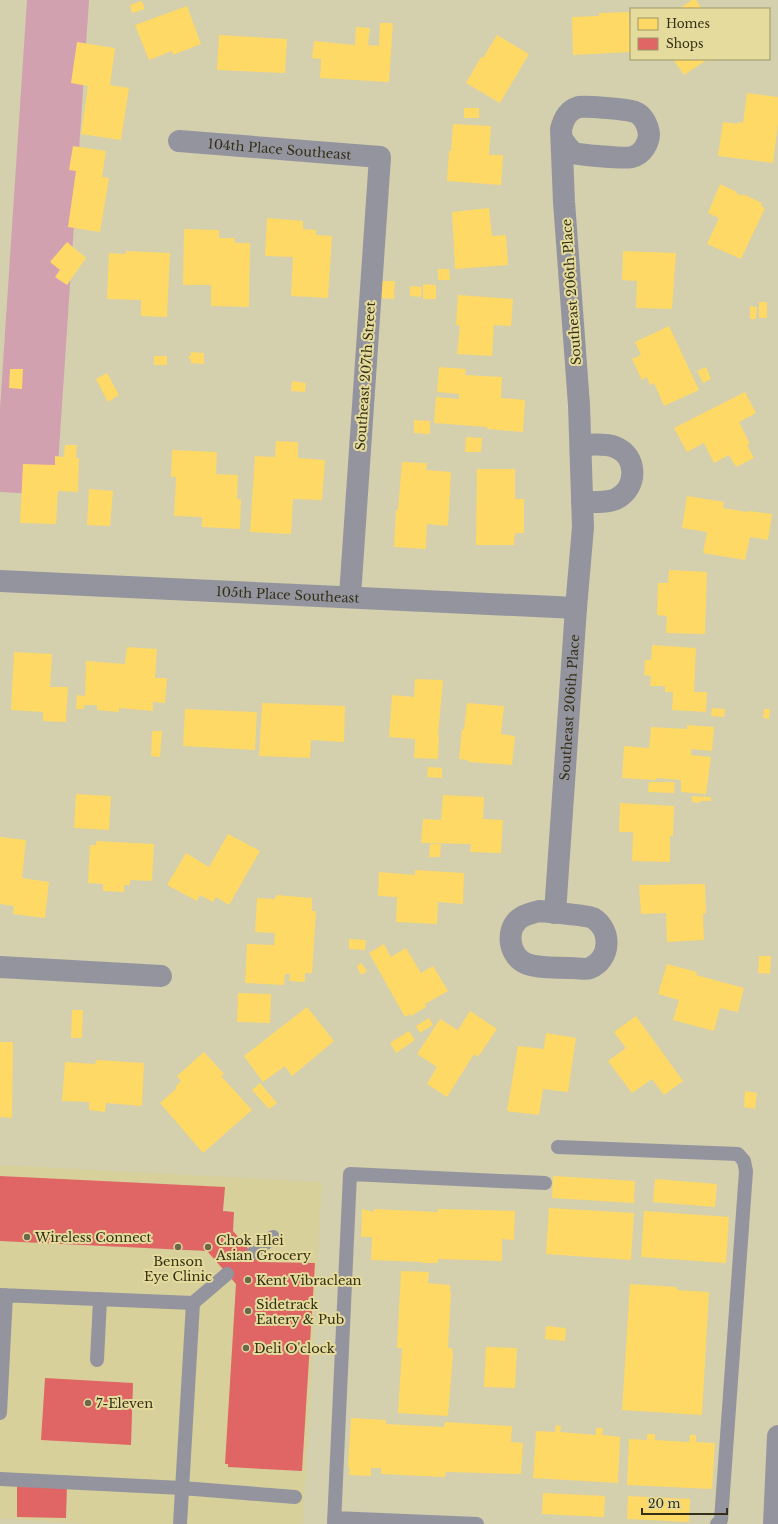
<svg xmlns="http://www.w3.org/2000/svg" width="778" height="1524" font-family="'Libre Baskerville',serif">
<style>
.built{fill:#d8d09a}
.forest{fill:#d1a1b0}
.homes{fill:#ffd966}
.shops{fill:#e06666}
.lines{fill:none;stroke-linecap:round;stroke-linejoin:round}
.service{stroke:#94949f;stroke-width:14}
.minor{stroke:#94949f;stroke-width:22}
.poi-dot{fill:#6c684c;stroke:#e4db9d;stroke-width:1.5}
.labels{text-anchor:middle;stroke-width:4;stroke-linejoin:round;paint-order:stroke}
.street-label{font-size:13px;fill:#343017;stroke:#e4db9d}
.poi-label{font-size:13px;fill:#343017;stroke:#e4db9d;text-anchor:start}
</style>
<rect width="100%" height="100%" fill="#d4cfad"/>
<!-- built -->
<path class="built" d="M0,1165L322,1182L303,1524H87L0,1518Z"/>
<!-- forest -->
<path class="forest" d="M27,0H89L56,495L0,492V409Z"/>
<!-- homes -->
<path class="homes" d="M692,0H696L702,9H679Z
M142,1L145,9L132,13L130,5Z
M187,6L201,44L173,55L172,51L149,60L135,25Z
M629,12L631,52L573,55L572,17L599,16V13Z
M380,23H393L389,82L320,78L321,59L312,58L314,41L355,45L356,27L370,28L368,45L379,46Z
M219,35L287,39L285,73L217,70Z
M497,35L529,54L500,103L466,83L481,57L483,58Z
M77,42L115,48L110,85L129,88L121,140L81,134L88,86L71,83Z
M673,59H708L684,75Z
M747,93L778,97V124L773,163L718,156L723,122L738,124V122L743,123Z
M464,108H479V118H464Z
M453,124L491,126L489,155H503L501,185L447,181L449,151H451Z
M73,146L106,151L102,177L109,178L100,232L68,227L76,171L69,170Z
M720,184L737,192L736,193L742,196L743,194L762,203L761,206L765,208L741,259L707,244L719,218L708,213Z
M489,208L492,236L506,235L508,265L455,269L452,212Z
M267,218L303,221V229L316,230V235L332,236L328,298L291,296L293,257L265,256Z
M184,229L219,230V238H234L235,243H250L249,307L211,306V285H183Z
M67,242L86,258L67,285L55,277L60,270L50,262Z
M126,251L170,253L167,317L141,316V300L107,299L109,253L126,254Z
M623,251L676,253L672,309L636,308L637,281L622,280Z
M438,269H449L450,280H438Z
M382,281H395L394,299L381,298Z
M423,284L436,285V299H423Z
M410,286L422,287L421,297L410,296Z
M458,295L513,299L511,326L494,325L492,356L457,354L460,326L456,325Z
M759,302H767V318H759Z
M750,306L757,307L756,319H750Z
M669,326L699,390L664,406L654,383L650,385L647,377L642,380L632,359L641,355L635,342Z
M191,352L204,353V364L191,363V359H188L189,356H191Z
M154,356H167V365H154Z
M439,367L466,369L465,375L502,377L501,398L525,400L523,432L487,429V427L434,423L436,397L459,399V394L437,392Z
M706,367L711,379L703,383L697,371Z
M10,369H23L22,389L9,388Z
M107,373L119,395L108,402L96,379Z
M292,381L306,383L305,392L291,391Z
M745,392L756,413L739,422L750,444L747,445L754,458L736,467L729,455L714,463L704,443L687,452L674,428Z
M414,420L430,421V434L414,433Z
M466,437L482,438L481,452H465Z
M276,441L298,442V458L325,460L322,500L293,499L291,534L250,532L255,456L275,457Z
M65,445H77L76,458H79L78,492L58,491L56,524L20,523L23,464L55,465V456L64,457Z
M172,450L217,452L216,474L238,475L237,499H241L240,529L202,527V517L174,516L176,477H171Z
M402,462L427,463L426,470L451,472L448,526L427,524L426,549L394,547L396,510H398Z
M477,469H515V499H524V533H515L514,545H476Z
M89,489L113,491L110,526L87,525Z
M687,496L724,502L723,508L747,512L749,511L772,514L768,540L750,537L745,560L703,553L707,532L682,528Z
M669,570L707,572L705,634L666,633L667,616L657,615L658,583H668Z
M652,645L696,648L694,692H707L706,712L672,710L673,692H665V686H650L651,676L644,675L645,660H651Z
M127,647L157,649L155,678H167L165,703L153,702V711L119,708V712L97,710V705H84V709H76L77,695L85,696L86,661L125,664Z
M14,652L52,654L50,687H68L66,722L43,721V712L11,710Z
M415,679L443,680L438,735H439L438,759L414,758L415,739L389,737L392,695L414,697Z
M262,703L345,706L344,742L311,740L310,758L259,756Z
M467,703L504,706L501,734L515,736L512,765L468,762V760L459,759L462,729L464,730Z
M712,708L725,709L724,717L711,716Z
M185,709L257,712L255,750L183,746Z
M764,709H770L769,719L763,718Z
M687,725L714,727L712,751L691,749V755L711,757L706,794L681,792V780L656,778V780L622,778L624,746L649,748L651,727L687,729Z
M152,731H162L160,757L151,756Z
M428,767L442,768V778L427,777Z
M649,782H675L674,793L648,792Z
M76,794L111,796L109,830L74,828Z
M443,795L484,797L483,819L503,820L501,853L470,852L471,844L421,843L423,819L441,820Z
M692,796L711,797V801H700V803L692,802Z
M620,803L674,806L673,836H670V862L632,861L633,832H619Z
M228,834L260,851L229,905L216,897L213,902L200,895L197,901L167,885L186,853L209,867Z
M0,837L26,840L22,878L49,882L45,918L13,914L14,906L0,904Z
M96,841L154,844L152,881L130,880V885H124V892L103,891V884L88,883L90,845H96Z
M430,844H441L440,857H429Z
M415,870L464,873L463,904L438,902L437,924L396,922L397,897L378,896L379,872L415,875Z
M705,884L706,913L703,914L704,940L667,942L666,913L641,914L639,885Z
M276,895L312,898V911H316L312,973H305V982L289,981L290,974H285L284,985L245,983L247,944L274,945L275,933L255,932L257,898L275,899Z
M349,939L366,940L365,950L349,949Z
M384,944L391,957L406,948L421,973L433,966L448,991L425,1004L426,1007L411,1016L410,1014L405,1017L369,953Z
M759,956H771L770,974L758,973Z
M361,963L367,971L361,975L357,966Z
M667,964L697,972L696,975L744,988L738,1012L720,1008L714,1031L673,1020L679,1000L658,994Z
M238,993L271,994L270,1023L237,1022Z
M307,1007L334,1041L292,1076L285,1066L263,1082L244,1056Z
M72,1010H83L82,1038H71Z
M470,1011L497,1029L478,1057L474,1054L447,1097L427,1084L437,1067L417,1054L440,1019L458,1030Z
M636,1016L683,1081L664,1095L652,1079L632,1093L608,1061L626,1048L614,1032Z
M429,1018L433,1025L420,1033L416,1026Z
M409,1031L415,1040L396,1053L390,1043Z
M546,1033L576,1038L568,1092L543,1089L539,1115L507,1111L518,1046L544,1049Z
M0,1042H13L12,1118L0,1117Z
M204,1052L224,1074L221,1076L252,1110L203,1153L160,1103L177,1088L175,1087L181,1081L177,1076Z
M96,1060L144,1063L142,1106L106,1103L105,1112L89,1110V1102L62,1101L65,1062L95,1064Z
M260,1083L277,1103L269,1109L252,1090Z
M745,1091L757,1093L755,1109L744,1107Z
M553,1176L635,1181L634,1203L552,1198Z
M655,1179L717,1184L715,1207L653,1202Z
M549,1208L634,1213L631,1260L546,1254Z
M362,1209L374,1212V1209L438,1212V1209L515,1211L514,1240L502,1239V1261L438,1259V1263H422L423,1262L371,1260L372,1237H361Z
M644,1211L729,1217L726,1263L641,1257Z
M401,1271L429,1272L428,1283L450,1285V1292H451L448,1348H452L453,1354L448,1416L398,1413L402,1348H397Z
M630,1284L677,1287V1290L709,1292L702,1415L622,1410Z
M546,1326L566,1328L565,1341L545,1339Z
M486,1347L517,1348L515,1388L484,1387Z
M351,1418L386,1420V1424L444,1427L445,1422L512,1426L511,1442L523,1443L521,1474L446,1472L445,1477L381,1474V1468H371V1476L349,1475L350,1468L348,1467Z
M556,1425L561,1426L560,1432L596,1435V1428H603L602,1435L620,1437L618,1483L533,1478L536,1431L555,1432Z
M647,1434H655V1440L689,1442L690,1435H696V1442L715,1443L712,1489L627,1485L629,1439L647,1440Z
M543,1493L605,1496L604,1517L542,1514Z
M628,1496L690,1499L689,1522L627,1519Z"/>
<!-- shops -->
<path class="shops" d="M0,1176L225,1187L223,1211L234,1212L233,1231L260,1262L315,1263L302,1471L228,1467V1464H225L236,1284L207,1251L0,1241Z
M45,1378L133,1383L131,1445L41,1440Z
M17,1484L67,1485L66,1518L17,1517Z"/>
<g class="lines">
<!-- service -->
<path class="service" d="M558,1147L738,1154L744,1161L746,1171L721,1520L717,1524
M253,1253L273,1237
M0,1295L193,1303L180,1524
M193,1303L227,1274
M97,1360L100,1299
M0,1413L6,1295
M0,1479L182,1488L295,1497
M334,1518L477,1524
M334,1524L350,1174L545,1183"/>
<!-- minor -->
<g class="minor">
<path id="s1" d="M179,141L380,157L350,596"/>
<path d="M581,445C591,445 605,443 615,447C638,456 638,488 616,499C607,503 593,502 582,502"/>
<path id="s2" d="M0,581L576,608"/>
<path d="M539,911C548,912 587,915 593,918C612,930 611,959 590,968C585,970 577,968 572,968C558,967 540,969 527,964C509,957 505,931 519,919C525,914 532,913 539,911Z"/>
<path id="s3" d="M555,913L576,608L583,527L579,405L564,202L561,129C563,123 564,117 569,113C571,110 576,108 579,107C588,106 626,109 635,112C643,115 648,125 649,134C649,143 642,155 632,157C626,159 580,155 574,153C568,149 566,144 562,139"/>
<path d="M0,967L161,976"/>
<path d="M774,1524L778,1436"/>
</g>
</g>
<!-- markers -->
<g class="poi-dot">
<circle cx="27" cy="1237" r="4"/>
<circle cx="178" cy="1247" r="4"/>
<circle cx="208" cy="1247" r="4"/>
<circle cx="248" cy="1280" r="4"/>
<circle cx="248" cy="1311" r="4"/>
<circle cx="246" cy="1348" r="4"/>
<circle cx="88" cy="1403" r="4"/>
</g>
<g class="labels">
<!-- street labels -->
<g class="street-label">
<text dy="5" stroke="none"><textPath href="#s1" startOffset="101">104th Place Southeast</textPath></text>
<text transform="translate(571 292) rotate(-94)" y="5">Southeast 206th Place</text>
<text transform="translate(365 376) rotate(-86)" y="5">Southeast 207th Street</text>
<text dy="5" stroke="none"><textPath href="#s2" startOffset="288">105th Place Southeast</textPath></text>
<text dy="5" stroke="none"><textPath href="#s3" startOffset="206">Southeast 206th Place</textPath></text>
</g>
<!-- poi labels -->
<g class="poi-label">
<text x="35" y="1242">Wireless Connect</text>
<text x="216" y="1245">Chok Hlei<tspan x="216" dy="15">Asian Grocery</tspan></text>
<text x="178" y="1266" text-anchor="middle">Benson<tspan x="178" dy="15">Eye Clinic</tspan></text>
<text x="256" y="1285">Kent Vibraclean</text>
<text x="256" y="1309">Sidetrack<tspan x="256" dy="15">Eatery &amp; Pub</tspan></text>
<text x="254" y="1353">Deli O'clock</text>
<text x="96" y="1408">7-Eleven</text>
</g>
</g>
<!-- legend -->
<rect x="630" y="8" width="140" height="52" fill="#e4db9d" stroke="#9e9767"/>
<rect x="638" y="18" width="20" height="12" fill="#ffd966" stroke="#9e9767"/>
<text x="666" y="28" font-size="12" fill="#343017">Homes</text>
<rect x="638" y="38" width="20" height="12" fill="#e06666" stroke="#9e9767"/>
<text x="666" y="48" font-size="12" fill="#343017">Shops</text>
<!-- scale -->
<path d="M642 1508v6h85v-6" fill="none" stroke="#343017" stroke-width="2"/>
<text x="648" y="1508" font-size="12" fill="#343017" stroke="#e4db9d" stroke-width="3" paint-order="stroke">20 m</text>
</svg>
